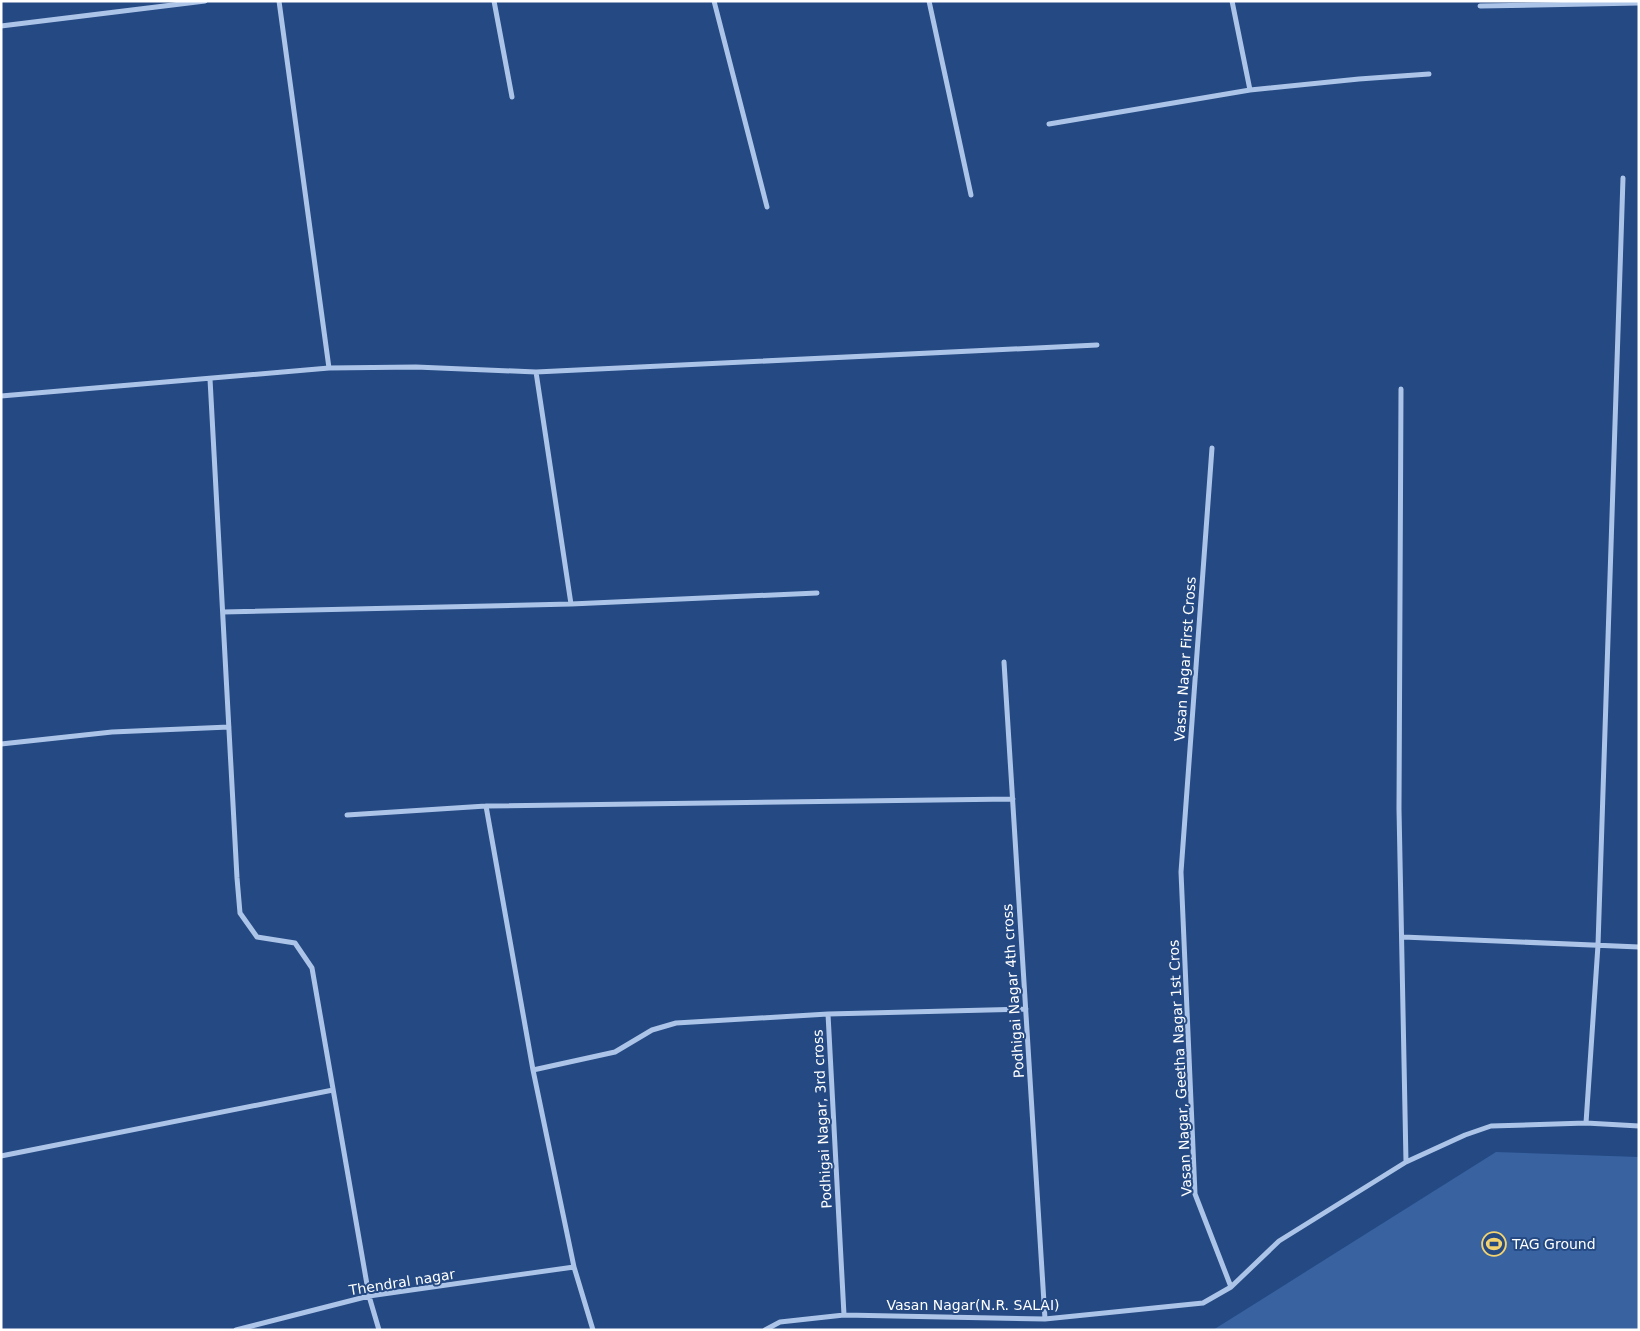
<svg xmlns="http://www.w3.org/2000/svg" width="1640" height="1331" font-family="'DejaVu Sans',sans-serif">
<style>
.green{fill:#3862a0}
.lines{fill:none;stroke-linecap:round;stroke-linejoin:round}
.minor{stroke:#acc4e8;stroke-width:5}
.labels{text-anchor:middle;stroke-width:4;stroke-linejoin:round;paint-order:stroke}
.street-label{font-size:14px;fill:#fff;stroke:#244983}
.poi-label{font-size:14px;fill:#fff;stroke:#244983;text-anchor:start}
</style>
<rect width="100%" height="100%" fill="#244983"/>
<!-- green -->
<path class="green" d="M1496,1152L1639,1157V1330H1213Z"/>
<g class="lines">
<!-- minor -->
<path class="minor" d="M279,1L329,368
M494,1L512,97
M714,1L767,207
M929,1L971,195
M1232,1L1250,90L1359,79L1429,74
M1480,6L1639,3
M1,26L205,1
M1049,124L1250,90
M210,379L237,878L240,913L257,937L295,943L312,968L369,1296L379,1330
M1401,389L1399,809L1406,1162
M1,396L329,368L416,367L536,372L1097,345
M1212,448L1181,872L1195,1194L1231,1287
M571,604L817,593
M223,612L571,604L536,372
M1004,662L1045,1319
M1,744L112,732L229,727
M486,806L533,1070L574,1267L593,1330
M347,815L486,806L1013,799
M1403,937L1639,947
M828,1014L1026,1009
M533,1070L615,1052L652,1030L676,1023L828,1014L844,1315
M1586,1123L1598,945L1623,178
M1,1156L333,1090
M236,1330L369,1296L574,1267
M765,1330L780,1322L844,1315L1045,1319L1203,1303L1231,1287L1279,1241L1406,1162L1465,1135L1491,1126L1586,1123L1639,1126"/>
</g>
<!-- icons -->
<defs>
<g id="stadium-ring" transform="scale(1.25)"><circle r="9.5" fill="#244983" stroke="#f3d36f" stroke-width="1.5"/><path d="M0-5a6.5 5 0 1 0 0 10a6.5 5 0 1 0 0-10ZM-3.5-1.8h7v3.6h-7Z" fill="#f3d36f"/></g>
</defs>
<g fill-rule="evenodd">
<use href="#stadium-ring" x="1494" y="1244"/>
</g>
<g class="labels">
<!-- street labels -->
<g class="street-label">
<text transform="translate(1185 659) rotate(-86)" y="5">Vasan Nagar First Cross</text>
<text transform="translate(1013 991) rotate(-94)" y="5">Podhigai Nagar 4th cross</text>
<text transform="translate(1180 1068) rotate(-93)" y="5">Vasan Nagar, Geetha Nagar 1st Cros</text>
<text transform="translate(822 1119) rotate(-93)" y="5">Podhigai Nagar, 3rd cross</text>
<text transform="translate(402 1282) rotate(-9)" y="5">Thendral nagar</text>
<text x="973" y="1310">Vasan Nagar(N.R. SALAI)</text>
</g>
<!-- poi labels -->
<g class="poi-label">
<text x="1512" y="1249">TAG Ground</text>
</g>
</g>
<!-- border -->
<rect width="1640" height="1331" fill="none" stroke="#ffffff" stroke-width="5"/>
</svg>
